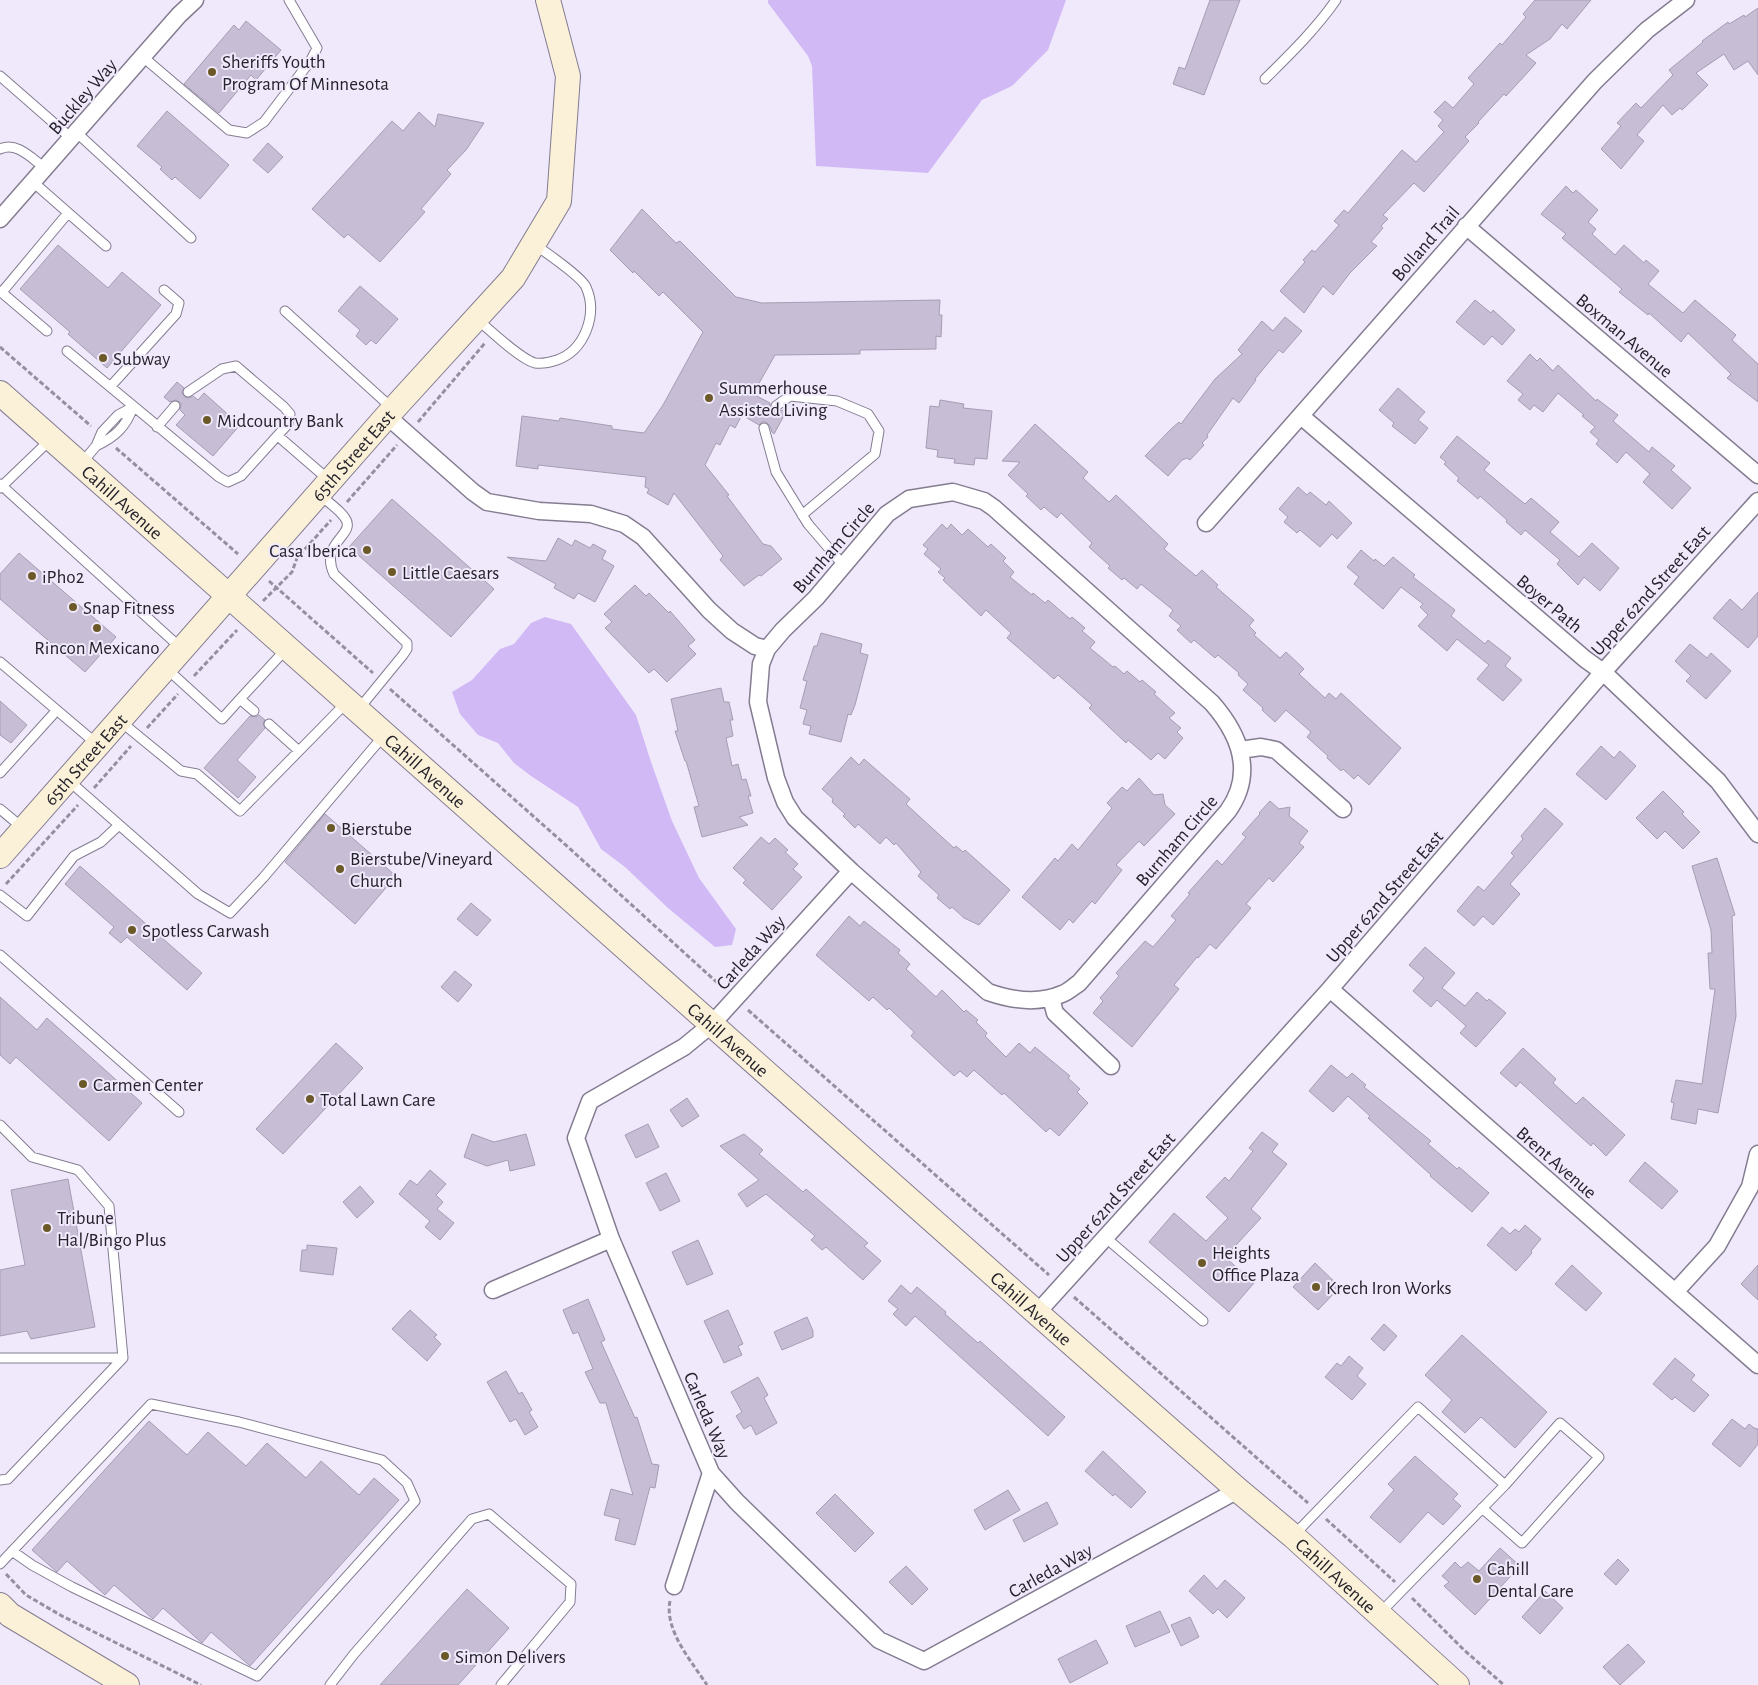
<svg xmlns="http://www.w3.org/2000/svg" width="1758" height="1685" font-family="'Alegreya Sans',sans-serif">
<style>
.water{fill:#d1b9f5}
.building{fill:#c7bed5;stroke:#a59db3}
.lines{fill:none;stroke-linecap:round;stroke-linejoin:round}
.lane-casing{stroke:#847c91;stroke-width:11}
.street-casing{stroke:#847c91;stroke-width:19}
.secondary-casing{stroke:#847c91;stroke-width:26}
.path{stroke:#95909f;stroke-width:3;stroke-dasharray:5 2.5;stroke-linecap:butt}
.lane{stroke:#fff;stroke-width:9}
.street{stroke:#fff;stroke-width:16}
.secondary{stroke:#faf1d8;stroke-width:24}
.poi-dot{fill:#6b5a28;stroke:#f0e9fc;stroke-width:2}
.labels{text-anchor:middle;stroke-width:4;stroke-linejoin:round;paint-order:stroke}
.poi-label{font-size:19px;fill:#25222b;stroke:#f0e9fc;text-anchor:start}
.street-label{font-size:19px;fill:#25222b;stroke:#f0e9fc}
</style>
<rect width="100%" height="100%" fill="#f0e9fc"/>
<!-- water -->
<path class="water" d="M768,0H1066L1048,50L1012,86L982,100L928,173L816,166L812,66L808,56L768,3Z
M545,617L571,624L636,715L651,762L672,821L699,878L736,929L732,945L715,947L668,908L625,867L601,849L578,807L531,776L514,763L498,743L478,735L460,714L452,692L472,680L500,649L514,644L531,623Z"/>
<!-- building -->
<path class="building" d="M1210,0H1240L1204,95L1173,84L1179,67L1185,69Z
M1535,0H1591L1567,29L1562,24L1550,39L1526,55L1536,63L1530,70L1506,96L1504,94L1478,122L1479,123L1465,137L1469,141L1424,192L1414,183L1383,215L1388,219L1381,226L1383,228L1371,242L1377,246L1350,273L1333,295L1323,286L1304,313L1280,291L1305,262L1303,260L1312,250L1315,252L1339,225L1334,221L1344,210L1348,213L1402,150L1416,162L1444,132L1438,126L1443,120L1434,112L1445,101L1453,108L1474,84L1468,78L1500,43L1502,45L1526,17L1523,14Z
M1758,8V75L1748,61L1734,70L1724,54L1696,73L1708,85L1682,110L1680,108L1672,115L1663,105L1637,135L1644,141L1621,169L1601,149L1621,126L1617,123L1636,103L1641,108L1673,75L1669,70L1703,42L1702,41L1728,22L1729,24L1744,15L1745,17Z
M246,21L281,50L256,80L251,75L219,113L184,84L234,25L239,30Z
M167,111L229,165L200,199L175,177L172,180L160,169L162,167L137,146Z
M419,112L435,127L438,114L484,123L466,150L447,170L451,174L421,209L425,212L380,262L348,234L344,238L312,209L392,121L403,131Z
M268,143L283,157L268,173L253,160Z
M1566,186L1573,193L1576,190L1598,210L1588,222L1596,229L1592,234L1615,255L1624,245L1644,263L1646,260L1659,271L1648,284L1683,313L1695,300L1736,335L1732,340L1758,364V402L1727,378L1731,374L1688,333L1681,342L1649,313L1648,315L1619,292L1622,289L1562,238L1566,234L1541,214Z
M642,209L676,243L680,241L736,297L762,303L940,300L939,315H942L941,337L936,336V349L860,350V354L775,355L753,394L770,403V407L773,411L777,412L782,410L786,412L774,434L772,432L770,426L766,422H762L759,425L742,415L735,428L730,425L720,445L716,443L705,465L729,495L727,496L763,544L771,546L782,559L761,576L759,575L744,586L720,560L723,556L674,493L668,505L647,493L649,489L645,487L646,477L538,465V469L516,466L522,416L559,421L560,418L612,426V429L644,433L663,405L703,332L663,292L659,296L634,271L633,273L610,250Z
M58,245L108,288L122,272L161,305L107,368L68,334L70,332L20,289Z
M360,286L398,319L376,344L371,340L366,345L356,336L360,330L338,311Z
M1475,300L1491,313L1493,310L1515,330L1502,345L1492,336L1484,345L1456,322Z
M1285,317L1302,331L1283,353L1279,350L1255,379L1256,380L1239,403L1233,398L1207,435L1208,437L1202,443L1204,445L1190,460L1187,458L1182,460L1168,476L1145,456L1171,429L1179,422L1181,424L1215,379L1242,354L1238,350L1262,321L1273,331Z
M1530,354L1537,361L1540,358L1553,371L1558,365L1596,401L1597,399L1618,415L1613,421L1649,452L1652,447L1675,466L1671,470L1691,488L1672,509L1643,482L1650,474L1626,452L1617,463L1596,444L1599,440L1590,432L1595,427L1582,416L1584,415L1558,393L1543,412L1534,405L1530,410L1518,400L1523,394L1507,381Z
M177,382L184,388L182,393L185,397L189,398L193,396L198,400L204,393L240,425L213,456L176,425L185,415L180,410L181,403L176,400L170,402L164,397Z
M1398,388L1425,412L1418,420L1428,428L1415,444L1392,426L1394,423L1379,410Z
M940,400L964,404L963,408L992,411L987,459L975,458L974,465L954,463L955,459L937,457L938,450L926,448L930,406L939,407Z
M1035,424L1088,472L1083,478L1109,502L1116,495L1168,544L1164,549L1196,576L1202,570L1218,585L1216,587L1254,620L1249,626L1256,633L1254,635L1280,658L1286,652L1304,669L1299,674L1325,698L1329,693L1336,699L1341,693L1401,748L1369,785L1358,775L1354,779L1343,769L1341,771L1327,758L1328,756L1307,737L1311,732L1286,710L1275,722L1262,710L1263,708L1243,690L1248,684L1238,675L1239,673L1218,655L1215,658L1194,640L1191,643L1177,630L1181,626L1169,616L1173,610L1141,584L1137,589L1124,578L1122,580L1108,568L1110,566L1089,547L1092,543L1061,513L1057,518L1044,507L1041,510L1026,496L1028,494L1008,475L1020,462L1002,461Z
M1457,436L1490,463L1484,470L1515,496L1525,504L1531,498L1559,522L1550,532L1579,557L1592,543L1619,568L1600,591L1584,577L1578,585L1557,564L1560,560L1525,530L1521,535L1506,522L1507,520L1480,496L1478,499L1457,481L1459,478L1444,464L1446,462L1440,457Z
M1298,487L1307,495L1310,492L1326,505L1329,501L1352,523L1337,539L1332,534L1320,547L1300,530L1297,533L1284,522L1288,517L1279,509Z
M392,499L494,589L451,637L349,547Z
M942,524L947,529L951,524L962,535L968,529L988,547L991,544L1006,558L1003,561L1014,572L1010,577L1032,595L1033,593L1045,603L1048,600L1070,619L1072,617L1085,628L1082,631L1095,642L1090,648L1113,667L1115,666L1124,674L1127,671L1140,682L1142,680L1156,692L1154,694L1175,713L1169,718L1181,728L1177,732L1183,738L1165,759L1158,753L1151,760L1128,740L1126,743L1089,708L1092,705L1058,675L1054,679L1007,638L1011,633L986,610L981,616L943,580L945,578L938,572L941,569L924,554L928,549L923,545Z
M558,538L572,546L575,540L590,548L593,544L606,551L602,559L614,566L595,602L578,593L574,599L554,588L556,584L507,557L546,561Z
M1361,550L1374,561L1375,559L1384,566L1393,557L1415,575L1413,577L1455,610L1451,616L1485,644L1488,640L1511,658L1505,666L1522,680L1503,701L1477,679L1489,665L1457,639L1447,651L1418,626L1428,615L1420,607L1423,604L1401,587L1383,609L1354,584L1359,577L1347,567Z
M19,553L116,637L85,672L0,599V574Z
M635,585L646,596L649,593L669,613L670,611L695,640L688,646L696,654L667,682L654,669L649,673L605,628L612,622L604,614Z
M1758,592V636L1748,648L1713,618L1730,599L1742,610Z
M821,633L862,644L860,653L868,655L855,705L851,715L848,714L841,742L809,734L811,726L803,724L807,710L800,708L807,681L803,680L814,646H817Z
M1690,644L1707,658L1711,653L1731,671L1706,699L1686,681L1691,676L1675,661Z
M721,688L724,702H729L733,720H730L733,736L726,738L732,766L738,764L742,780L746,779L751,796H748L753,813L739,817L748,825L702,837L694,807L699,806L686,761H685L675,731H678L671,699Z
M0,701L27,725L11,743L0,735Z
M259,715L265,720L263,723L265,728L237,760L256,777L238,798L204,768L250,716L256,717Z
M1601,746L1614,758L1620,751L1636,766L1606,800L1576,774Z
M851,757L859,765L864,759L910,799L906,804L920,817L954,848L956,846L963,852L965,850L1010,890L979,925L964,918L952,907L950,909L937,898L939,895L918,876L921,872L896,843L894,845L886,837L880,844L858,824L855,828L843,816L845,814L832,802L833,799L822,789Z
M1139,778L1154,795L1163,794L1165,805L1175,814L1144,846L1139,841L1116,865L1122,870L1095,904L1092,901L1073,923L1069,919L1060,930L1022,897L1055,858L1058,861L1072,844L1078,850L1112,808L1107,803L1122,787L1127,791Z
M1663,791L1684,812L1682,814L1700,832L1683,849L1665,831L1657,839L1636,818Z
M1270,801L1279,809L1290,807L1289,816L1308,831L1299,843L1304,847L1273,882L1269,878L1246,904L1251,908L1216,949L1210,944L1198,958L1197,957L1174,985L1179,989L1132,1047L1093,1013L1103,1001L1100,998L1119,976L1116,973L1145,941L1153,947L1176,920L1171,916L1190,894L1188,893L1217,860L1222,865L1246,837L1242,834L1260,814L1259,813Z
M1545,808L1563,824L1510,884L1520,894L1493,925L1483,916L1474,926L1457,911L1478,886L1484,891L1514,856L1511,853L1523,839L1521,836Z
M325,814L396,876L355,924L285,862Z
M761,837L769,844L775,838L788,850L785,852L798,864L793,869L802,877L772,910L743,883L746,880L733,868Z
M1717,858L1735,915L1732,916L1736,1016L1718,1113L1698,1109L1696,1124L1671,1119L1674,1103L1671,1102L1676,1080L1702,1084L1715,989H1710L1708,953H1712L1711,930L1692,866Z
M80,866L202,973L187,990L127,937L121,943L109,933L114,927L65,884Z
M471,903L491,920L477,936L457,919Z
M849,916L860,926L864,921L900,950L898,953L910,964L906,969L936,997L942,990L964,1012L966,1010L978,1020L976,1022L987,1033L985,1036L1006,1057L1019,1043L1030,1053L1035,1047L1070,1076L1068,1078L1080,1089L1077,1092L1088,1103L1059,1136L1050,1128L1046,1132L1004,1093L1002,1095L974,1070L967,1077L960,1071L954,1076L911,1036L914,1032L889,1008L887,1010L873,997L869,1001L816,955Z
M1425,947L1455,973L1442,988L1465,1006L1477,992L1487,1001L1489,999L1506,1013L1476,1047L1460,1033L1466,1026L1437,1000L1431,1007L1413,991L1424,978L1409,965Z
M455,971L472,985L458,1002L441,987Z
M0,997L37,1030L47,1018L142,1103L109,1141L16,1057L10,1064L0,1055Z
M336,1043L363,1068L283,1154L256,1129Z
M1523,1048L1556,1079L1553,1083L1576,1104L1583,1097L1625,1135L1606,1156L1593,1143L1591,1146L1520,1082L1516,1087L1500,1073Z
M1331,1065L1347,1078L1352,1073L1366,1085L1364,1087L1431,1141L1428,1144L1457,1169L1459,1167L1489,1193L1472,1212L1430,1176L1431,1175L1368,1118L1370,1116L1348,1096L1333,1112L1309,1091Z
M687,1098L699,1116L682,1127L670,1110Z
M648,1124L659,1147L636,1158L625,1135Z
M1262,1132L1278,1144L1272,1152L1287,1164L1251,1209L1261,1218L1225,1257L1254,1283L1229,1312L1149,1242L1174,1213L1206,1241L1228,1218L1206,1197L1225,1177L1229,1181L1253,1151L1249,1148Z
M472,1134L494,1142L526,1134L535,1165L510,1171L508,1160L487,1166L464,1157Z
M744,1134L763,1150L759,1154L803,1192L806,1189L868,1243L864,1246L881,1261L863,1280L826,1247L822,1250L811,1240L815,1236L766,1194L747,1207L738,1194L759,1180L720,1146Z
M1645,1162L1678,1191L1662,1209L1629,1181Z
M430,1170L446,1184L436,1195L443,1202L437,1209L454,1223L440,1240L425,1227L430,1221L399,1194L410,1180L417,1185Z
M666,1173L680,1201L660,1211L646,1183Z
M68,1179L95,1327L31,1339L27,1331L0,1336V1270L25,1265L11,1190Z
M360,1186L374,1202L357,1218L343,1202Z
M1525,1225L1541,1239L1531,1251L1532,1253L1516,1271L1487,1245L1502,1227L1510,1234L1515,1229L1519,1232Z
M698,1240L713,1274L687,1285L672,1252Z
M307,1245L337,1248L333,1275L300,1271L302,1250H307Z
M1315,1263L1340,1287L1318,1310L1293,1287Z
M1572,1265L1602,1293L1586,1311L1555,1284Z
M1758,1265V1300L1741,1284Z
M901,1285L911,1294L917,1287L946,1312L945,1314L978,1343L980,1341L1065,1417L1048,1436L915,1316L906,1326L893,1314L898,1309L888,1301Z
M588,1299L605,1340L601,1342L635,1418L637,1417L652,1464L659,1465L655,1488L650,1487L635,1545L615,1540L620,1519L604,1515L611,1489L633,1495L606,1403H600L585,1372L593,1369L578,1332L573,1334L563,1310Z
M410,1310L437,1335L434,1337L441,1344L427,1361L392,1329Z
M728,1310L743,1344L738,1346L742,1355L724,1363L704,1321Z
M807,1317L813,1331V1337L782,1350L774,1332Z
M1384,1324L1397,1336L1384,1351L1371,1339Z
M1462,1335L1547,1412L1515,1448L1481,1417L1465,1433L1442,1412L1452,1400L1425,1375Z
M1349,1356L1363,1368L1357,1376L1366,1384L1352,1400L1325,1377L1337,1363L1341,1366Z
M1675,1358L1695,1375L1691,1380L1709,1395L1694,1412L1675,1397L1672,1400L1653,1384Z
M506,1371L519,1394L522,1392L532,1410L529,1412L538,1427L525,1435L516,1419L510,1422L487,1382Z
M758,1377L768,1395L764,1398L777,1423L756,1435L751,1425L744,1429L736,1416L742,1412L731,1392Z
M1732,1419L1745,1429L1749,1424L1754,1428L1758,1429V1444L1740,1467L1712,1444Z
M149,1421L187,1455L208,1432L246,1466L267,1443L306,1478L321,1461L359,1495L374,1478L399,1500L250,1666L211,1632L202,1643L163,1608L153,1619L114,1585L105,1595L67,1561L57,1572L32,1550Z
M1103,1451L1146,1492L1131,1508L1115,1494L1113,1496L1085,1471Z
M1415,1456L1458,1494L1453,1499L1461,1506L1443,1525L1428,1512L1400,1543L1370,1517L1394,1490L1388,1484Z
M1008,1490L1020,1510L985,1530L974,1510Z
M835,1494L874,1533L855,1552L816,1513Z
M1047,1502L1058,1524L1024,1542L1013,1520Z
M1500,1548L1520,1566L1475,1615L1444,1586L1449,1582L1442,1576L1455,1562L1461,1568L1468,1562L1479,1571Z
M1618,1559L1629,1570L1616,1585L1604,1574Z
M906,1566L928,1589L912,1605L889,1582Z
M1204,1575L1217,1589L1225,1580L1245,1598L1227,1618L1218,1609L1213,1614L1189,1591Z
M467,1589L509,1628L458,1685H380Z
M1545,1591L1563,1608L1540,1634L1522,1617Z
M1160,1611L1170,1632L1135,1647L1126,1626Z
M1190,1617L1199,1637L1181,1646L1171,1625Z
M1096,1640L1108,1663L1070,1683L1058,1659Z
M1628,1644L1645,1662L1620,1685L1603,1667Z"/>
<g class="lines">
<!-- lane casing -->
<g class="lane-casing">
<path id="lane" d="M143,57L229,130L247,133L264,122L311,60L317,48L289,0
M0,76L71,138
M1265,79C1290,54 1316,29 1336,0
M76,132L191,238
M0,149C17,141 32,159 45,168
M33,182L106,246
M0,291L47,331
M2,292L68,213
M285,311L393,409
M477,319C490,330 520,359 535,363C542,364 551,362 557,360C585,350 598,314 586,287C581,276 545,252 534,244
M67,351L219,477L228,482L241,476L288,424L290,414L284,407L236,366L222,369L188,392
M110,387L176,314L179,303L164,290
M776,406L790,396L837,401L868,414L879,431L875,454L802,515
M157,427L175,406
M764,428L776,472L808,524L844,566
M278,436L330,481
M96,446C115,437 126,427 133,407
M81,464L96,446L102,432L118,415L133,407
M0,484L182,649
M0,488L51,439
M318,494C327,501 339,509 345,518C357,535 319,542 334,574L407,643V649L403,655L358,710
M0,662L98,745
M166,668L222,719L240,699
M254,711L240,699L287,648
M120,721L181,771L197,774L240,811L347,702
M269,724L299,751
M0,773L57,710
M68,780L198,894L230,913L263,878L385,734
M0,809L24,829
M0,895L27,916L74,856L101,842L119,825
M0,955L179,1112
M0,1125L32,1157L78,1170L109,1206L123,1358H0
M1106,1238L1203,1321
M0,1480L8,1479L123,1358
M1482,1508L1522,1543L1599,1457L1560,1423L1505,1485
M1293,1536L1418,1407L1505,1485L1380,1613
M0,1564L151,1404L239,1422L382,1460L407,1483L415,1501L257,1676L72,1587L32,1565L12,1551
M330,1685L354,1654L472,1519L489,1514L571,1584L570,1602L501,1685"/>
</g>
<!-- street casing -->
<g class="street-casing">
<path id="street" d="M0,219L179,15L195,0
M1466,226L1758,475
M387,416L473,492L487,502L539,511L591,514L624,524L643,537L709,610L732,631L755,646L767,649
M1301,416L1585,659L1603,672L1718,781L1758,834
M953,492L984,501L994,508L1212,703C1240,735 1255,773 1228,811L1079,983C1073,987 1068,992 1062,994C1039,1004 1011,1000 988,992L851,871L795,818L785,802L776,778L758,702L761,664L767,649L783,630L816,598L887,514L909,499Z
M1206,523L1595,81L1647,30L1686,0
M1240,750L1261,747L1276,750L1343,809
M851,871L712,1024L684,1047L590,1101L576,1138L611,1239L711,1473L737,1502L879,1640L924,1661L1238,1490
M1330,989L1758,1365
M1051,998L1055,1013L1111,1066
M493,1290L611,1239
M1675,1292L1717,1246L1750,1187L1758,1154
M1037,1313L1330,989L1603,672L1758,501
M674,1586L711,1473"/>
</g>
<!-- secondary casing -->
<g class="secondary-casing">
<g id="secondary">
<path id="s1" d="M0,393L1037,1313L1238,1490L1293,1536L1457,1685"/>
<path id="s2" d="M0,856L387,416L513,278L559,201L568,76L548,0"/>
<path d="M0,1605L10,1615L127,1685"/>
</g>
</g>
<!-- path -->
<path class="path" d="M0,347L91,426
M418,422L485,343
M116,448L238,554
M347,502L397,445
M269,581L373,673
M263,601L292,572L297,558L331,520
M194,676L237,630
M390,689L568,847L722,987
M147,728L178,694
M94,788L131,746
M6,884L78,805
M748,1010L1049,1275
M1074,1297L1308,1503
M1326,1519L1395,1582
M6,1574L26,1595L62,1616L201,1685
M1412,1598L1464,1650L1504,1685
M670,1601C664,1630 692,1662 707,1685"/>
<!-- lane -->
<use href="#lane" class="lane"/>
<!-- street -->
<use href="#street" class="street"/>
<!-- secondary -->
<use href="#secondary" class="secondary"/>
</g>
<!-- markers -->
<g class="poi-dot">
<circle cx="212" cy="72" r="5"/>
<circle cx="103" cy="358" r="5"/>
<circle cx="709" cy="398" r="5"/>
<circle cx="207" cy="420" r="5"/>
<circle cx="367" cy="550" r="5"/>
<circle cx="392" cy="572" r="5"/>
<circle cx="32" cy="576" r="5"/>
<circle cx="73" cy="607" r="5"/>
<circle cx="97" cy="628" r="5"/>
<circle cx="331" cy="828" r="5"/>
<circle cx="340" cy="869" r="5"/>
<circle cx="132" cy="930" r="5"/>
<circle cx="83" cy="1084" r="5"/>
<circle cx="310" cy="1099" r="5"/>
<circle cx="47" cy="1228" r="5"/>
<circle cx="1202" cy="1263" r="5"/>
<circle cx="1316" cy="1287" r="5"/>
<circle cx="1477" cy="1579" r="5"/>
<circle cx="445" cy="1656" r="5"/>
</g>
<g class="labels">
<!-- poi labels -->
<g class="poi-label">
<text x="222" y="68">Sheriffs Youth<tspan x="222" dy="22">Program Of Minnesota</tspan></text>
<text x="113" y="365">Subway</text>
<text x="719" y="394">Summerhouse<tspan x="719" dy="22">Assisted Living</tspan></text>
<text x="217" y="427">Midcountry Bank</text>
<text x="357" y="557" text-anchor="end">Casa Iberica</text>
<text x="402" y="579">Little Caesars</text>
<text x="42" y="583">iPho2</text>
<text x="83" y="614">Snap Fitness</text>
<text x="97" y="654" text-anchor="middle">Rincon Mexicano</text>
<text x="341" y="835">Bierstube</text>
<text x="350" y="865">Bierstube/Vineyard<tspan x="350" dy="22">Church</tspan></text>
<text x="142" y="937">Spotless Carwash</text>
<text x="93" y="1091">Carmen Center</text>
<text x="320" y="1106">Total Lawn Care</text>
<text x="57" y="1224">Tribune<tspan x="57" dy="22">Hal/Bingo Plus</tspan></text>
<text x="1212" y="1259">Heights<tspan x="1212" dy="22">Office Plaza</tspan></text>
<text x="1326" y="1294">Krech Iron Works</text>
<text x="1487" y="1575">Cahill<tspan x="1487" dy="22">Dental Care</tspan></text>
<text x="455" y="1663">Simon Delivers</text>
</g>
<!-- street labels -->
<g class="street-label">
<text transform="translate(82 96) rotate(-49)" y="7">Buckley Way</text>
<text transform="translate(1425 243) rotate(-49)" y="7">Bolland Trail</text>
<text transform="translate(1625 335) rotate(40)" y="7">Boxman Avenue</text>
<text dy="7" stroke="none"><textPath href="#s2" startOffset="534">65th Street East</textPath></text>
<text dy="7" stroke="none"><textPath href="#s1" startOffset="164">Cahill Avenue</textPath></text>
<text transform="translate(833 547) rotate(-49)" y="7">Burnham Circle</text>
<text transform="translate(1650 590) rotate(-48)" y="7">Upper 62nd Street East</text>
<text transform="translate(1550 603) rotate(40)" y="7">Boyer Path</text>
<text dy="7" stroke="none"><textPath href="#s2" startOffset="129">65th Street East</textPath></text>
<text dy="7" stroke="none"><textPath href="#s1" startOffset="569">Cahill Avenue</textPath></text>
<text transform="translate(1176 840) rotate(-49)" y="7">Burnham Circle</text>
<text transform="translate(1384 896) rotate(-49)" y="7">Upper 62nd Street East</text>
<text transform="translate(750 952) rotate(-48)" y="7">Carleda Way</text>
<text dy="7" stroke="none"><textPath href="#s1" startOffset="974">Cahill Avenue</textPath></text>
<text transform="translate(1557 1162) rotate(41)" y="7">Brent Avenue</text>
<text transform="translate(1115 1197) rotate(-48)" y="7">Upper 62nd Street East</text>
<text dy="7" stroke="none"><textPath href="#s1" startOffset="1379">Cahill Avenue</textPath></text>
<text transform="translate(708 1415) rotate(67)" y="7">Carleda Way</text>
<text transform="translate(1050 1570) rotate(-29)" y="7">Carleda Way</text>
<text dy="7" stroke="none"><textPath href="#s1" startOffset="1784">Cahill Avenue</textPath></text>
</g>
</g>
</svg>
